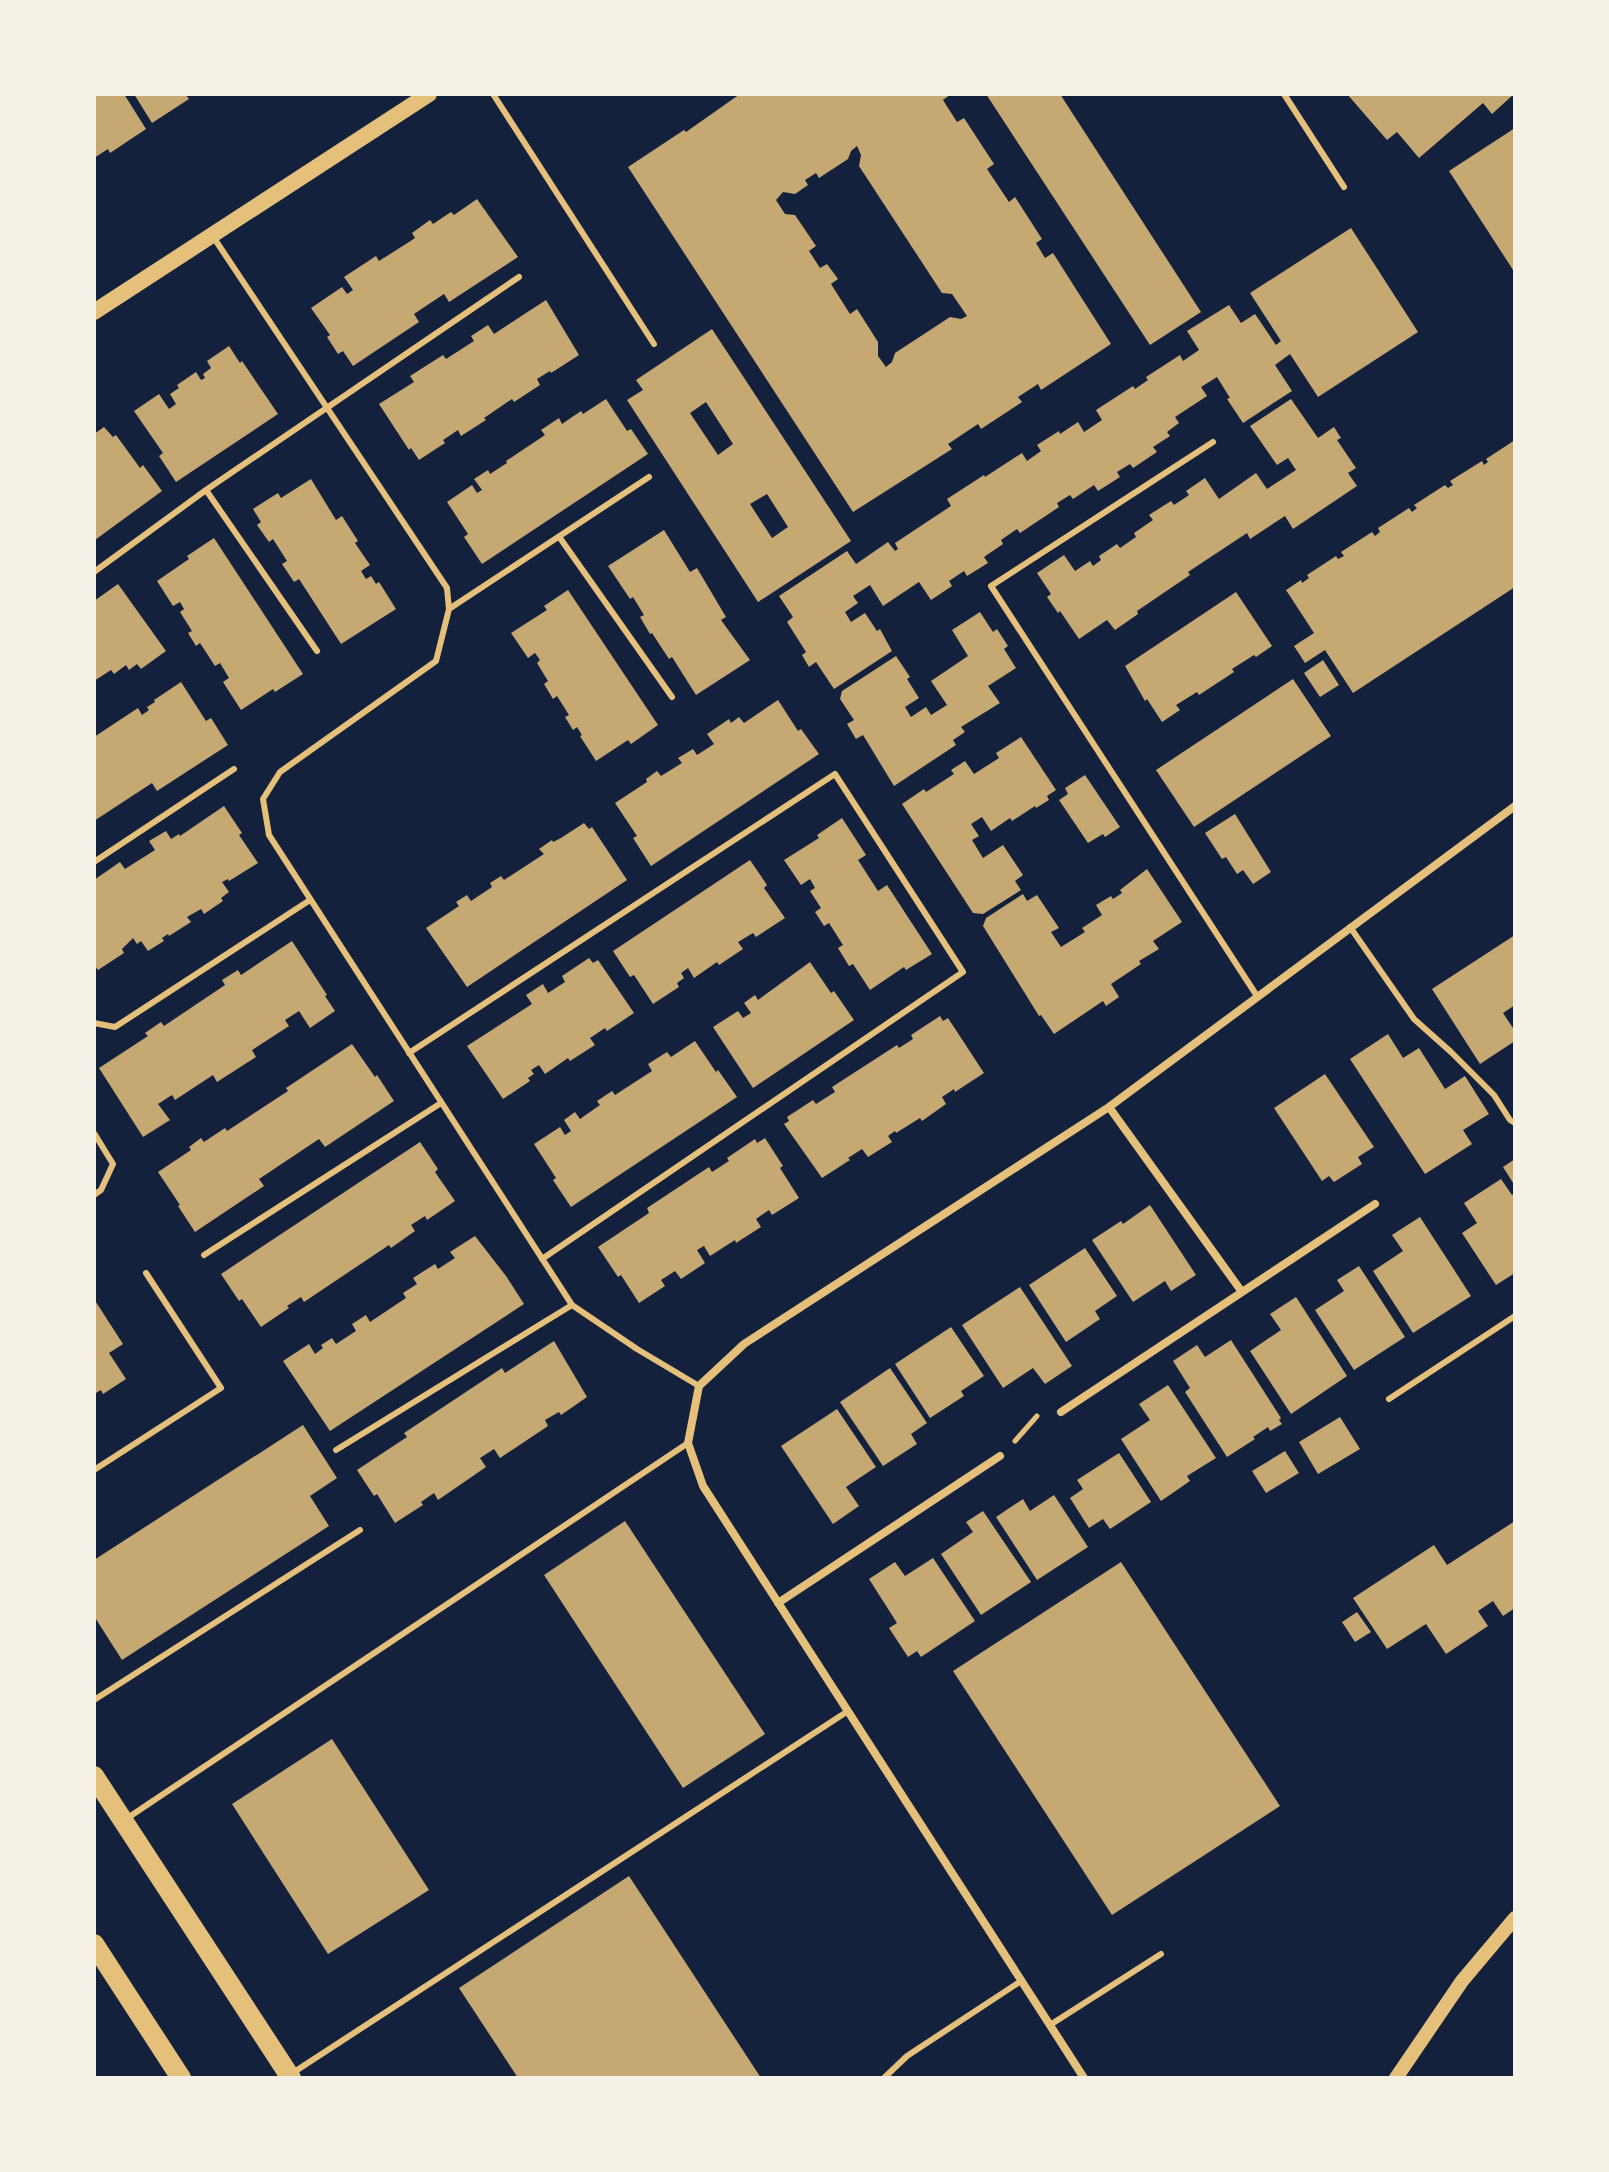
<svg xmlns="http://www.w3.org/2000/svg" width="1609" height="2172" font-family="Signika,sans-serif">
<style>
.building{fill:#c6a872;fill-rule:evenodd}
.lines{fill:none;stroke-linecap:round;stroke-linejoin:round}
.path{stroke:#e5c07b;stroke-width:5}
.service{stroke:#e5c07b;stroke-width:6}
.minor{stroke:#e5c07b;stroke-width:8}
.tertiary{stroke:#e5c07b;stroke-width:14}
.secondary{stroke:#e5c07b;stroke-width:16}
.primary{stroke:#e5c07b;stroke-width:20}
</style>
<rect width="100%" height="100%" fill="#14213d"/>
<!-- building -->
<path class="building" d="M94,94H124L146,129L110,153L108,149L94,158Z
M134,94H185L189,99L152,123Z
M740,94H951L943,100L957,122L964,118L994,164L987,169L1009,202L1015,197L1042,239L1036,243L1045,258L1053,253L1111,344L1041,390L1038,384L1018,397L1022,402L981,429L978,424L948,444L952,449L853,512L628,167L684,130L686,132ZM857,146L861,155L859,166L942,293L952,294L967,316L961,319L950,317L895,353L892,362L886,367L878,356V342L857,309L850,314L831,284L838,279L827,264L820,268L809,251L816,246L795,215L785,214L776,200L783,192L795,194L808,185L805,180L816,173L819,178L848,159L851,151Z
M986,94H1060L1201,312L1150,345Z
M1347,94H1514L1492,114L1483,103L1419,158L1397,132L1387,140Z
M1515,128V273L1449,171Z
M477,199L518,257L449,302L444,294L414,314L419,322L353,366L343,351L338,354L327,337L330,335L311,308L342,287L347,294L353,290L344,277L376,256L379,261L409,242L415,238L412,233L430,220L433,224L451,212L454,215Z
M1351,228L1418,332L1318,397L1290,354L1275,365L1292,391L1243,423L1227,399L1230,398L1217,377L1201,387L1207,396L1175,417L1179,423L1167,432L1170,436L1153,447L1157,452L1133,468L1130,464L1117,472L1120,477L1098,491L1094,485L1073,499L1070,495L1057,503L1059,507L1020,533L1017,529L1001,540L1003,544L984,557L988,563L967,576L964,571L949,581L952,586L931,600L919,582L883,606L870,585L853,596L858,603L845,612L851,622L865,613L877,631L880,629L892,651L834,689L816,662L809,667L802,655L806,652L787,622L793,617L779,596L847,551L856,564L888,542L895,551L898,549L895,543L951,506L947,499L984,475L985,477L1022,453L1027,461L1041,451L1037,445L1059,431L1060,434L1078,422L1084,432L1102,420L1096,410L1133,386L1135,389L1148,380L1146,377L1180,355L1183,361L1199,350L1187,331L1229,305L1241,323L1255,314L1276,345L1281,341L1250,293Z
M546,300L579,355L551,373L550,371L537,379L540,385L514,402L512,399L484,418L486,420L461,436L458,430L443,440L445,443L419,460L411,448L409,450L379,404L414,382L410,376L443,355L446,359L474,341L471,336L488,325L494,334Z
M712,329L851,541L758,602L627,400L643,390L636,380ZM706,402L733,444L718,455L690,413ZM767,494L788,527L772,538L750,504Z
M229,346L240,363L242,361L278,414L176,482L159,456L163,453L134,411L159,394L169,409L176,404L170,394L179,388L177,385L196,372L201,380L205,378L203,374L211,368L207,361Z
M606,399L627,431L631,429L648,454L482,564L464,537L468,534L447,502L472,485L477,493L482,490L474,479L488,470L490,474L507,463L506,461L545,435L541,430L559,418L562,424L581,411L583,414Z
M1291,399L1318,438L1334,427L1341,438L1337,440L1356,468L1348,473L1357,486L1293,529L1285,516L1250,539L1247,533L1188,572L1190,575L1137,611L1138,614L1115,630L1107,620L1079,639L1060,611L1058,613L1047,597L1051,594L1037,573L1064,555L1075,571L1090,561L1093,566L1101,560L1099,556L1117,544L1120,548L1136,537L1134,533L1153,520L1149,515L1171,501L1174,505L1189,495L1186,491L1205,478L1219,499L1256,473L1267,489L1296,470L1288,458L1277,465L1250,426Z
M104,427L113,437L116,435L140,468L143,465L162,491L95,540L94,434Z
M1515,440V587L1353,693L1325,650L1305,663L1294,646L1314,633L1286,590L1301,580L1302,583L1309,578L1307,575L1336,556L1338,559L1344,556L1341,552L1372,532L1375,536L1380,532L1378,528L1409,508L1412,512L1417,508L1414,505L1445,485L1448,488L1453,485L1450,481L1482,461L1484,465L1488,462L1486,459Z
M311,479L336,520L342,516L358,541L355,543L370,565L361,571L366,579L371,576L376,584L379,582L396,609L341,644L299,579L294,582L282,564L287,561L273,539L269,542L257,525L261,522L253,509L278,493L281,498Z
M664,530L690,572L697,568L726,617L721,620L750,660L696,695L672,657L669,659L652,633L650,634L640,617L644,615L633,597L630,599L608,566Z
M214,538L303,674L275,692L273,689L241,710L223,682L229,678L220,663L215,666L200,643L196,646L188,633L192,631L180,612L184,609L180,602L173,606L157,581L189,559L187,556Z
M118,584L166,651L141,669L137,664L129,670L126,665L114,674L111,670L94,681V601Z
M568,590L658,725L631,744L628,740L596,761L580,736L582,735L577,727L573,730L565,717L569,715L557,696L553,699L544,684L548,681L537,663L540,660L535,653L528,658L511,633L547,610L544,606Z
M1236,592L1272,646L1256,657L1254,655L1232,669L1234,672L1199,695L1197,692L1176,705L1180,710L1162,722L1147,699L1145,701L1125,666Z
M980,612L993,632L997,629L1008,646L1004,649L1016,668L988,686L1000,703L961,727L965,732L953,740L956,745L894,786L863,735L856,739L847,724L854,720L840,699L842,691L896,656L910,677L907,679L919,698L905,707L911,717L926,707L931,715L947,705L931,681L968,656L952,630Z
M1323,660L1339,685L1320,697L1304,673Z
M1293,679L1331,736L1194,827L1156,770Z
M181,682L206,721L211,718L228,745L157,791L152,783L94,821V737L138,708L142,715L149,710L147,707L155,702L154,700Z
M778,700L798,731L801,729L819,754L651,866L633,838L637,836L615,803L647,782L646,779L657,771L661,776L682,763L678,758L693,749L697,755L714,744L707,734L729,719L731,723L739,717L744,723Z
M1021,737L1056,790L1047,796L1049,800L1036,808L1035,806L1012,821L1010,818L991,831L982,817L971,824L979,836L972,840L983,858L1003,845L1023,875L1015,881L1021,890L983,914L973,913L902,804L924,789L926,792L954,774L951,770L965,761L974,774L999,758L996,753Z
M1085,775L1120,827L1105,837L1103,834L1088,843L1059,800L1068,794L1065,788Z
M224,806L242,833L239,835L258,863L229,881L228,879L222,882L229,892L221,898L223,901L204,914L201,909L187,917L191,922L169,936L168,934L162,938L164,941L148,951L141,941L137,944L133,938L122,949L124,953L98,970L94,965V880L120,862L125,869L155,850L149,841L166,831L171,839L179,834L180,836Z
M1235,814L1271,872L1253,884L1243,870L1237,874L1226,857L1222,859L1205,833Z
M842,818L866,855L858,860L878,891L887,885L932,954L906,970L904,967L870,990L853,964L849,966L838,948L843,945L829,923L824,926L815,912L821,908L810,891L815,888L810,879L801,885L784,860L819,838L817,835Z
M584,823L589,829L592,827L627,880L467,987L426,928L459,906L456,902L467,895L471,901L492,887L490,883L501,876L504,880L544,854L539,849L552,840L553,842L561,838Z
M750,860L767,885L764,888L785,918L756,937L753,933L738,942L743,949L719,965L717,962L694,978L688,968L681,973L684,978L677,983L679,987L653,1004L634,975L630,977L613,951Z
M1147,869L1182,922L1153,941L1159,949L1139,961L1141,964L1111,984L1119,997L1106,1006L1103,1001L1054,1034L1041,1015L1039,1016L983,926L986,918L1023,894L1027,901L1037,895L1059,928L1051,932L1061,947L1085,932L1082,928L1102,915L1096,905L1111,896L1113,899L1122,893L1120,890Z
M1515,935V1005L1503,1013L1515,1031V1041L1480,1064L1432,989Z
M292,941L327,995L325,996L335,1011L310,1028L299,1011L285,1020L289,1026L252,1050L256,1057L217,1082L213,1075L175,1100L172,1095L158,1104L170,1120L143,1137L99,1068L148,1036L145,1033L161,1022L164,1026L225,985L222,980L238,970L241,975Z
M589,958L593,963L598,960L634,1013L607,1031L605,1028L590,1038L595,1045L570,1061L568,1058L545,1074L539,1065L531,1070L534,1074L528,1078L530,1081L503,1099L467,1046L532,1004L526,995L543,984L548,993L565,982L562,976Z
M810,962L831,993L834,991L854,1020L753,1088L713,1027L738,1011L743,1018L751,1013L744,1003L755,995L758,1000Z
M940,1016L943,1021L948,1018L984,1073L955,1092L954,1089L942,1097L946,1104L922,1121L920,1118L896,1133L895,1131L888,1136L892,1142L868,1157L862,1149L848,1158L850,1160L822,1178L784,1124L789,1121L787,1117L813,1100L816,1104L835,1092L832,1087L897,1045L899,1048L913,1039L911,1035Z
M1388,1034L1403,1058L1419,1048L1445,1089L1465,1076L1489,1114L1463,1130L1472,1144L1425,1174L1350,1059Z
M695,1041L716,1072L718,1070L737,1097L571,1207L553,1180L556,1178L534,1144L560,1127L565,1135L571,1131L564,1120L575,1112L580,1119L600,1105L597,1101L612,1091L615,1095L652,1071L648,1064L667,1052L671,1057Z
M352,1044L375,1077L377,1075L394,1101L325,1147L319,1139L259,1179L264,1186L195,1232L178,1206L180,1205L158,1172L191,1150L189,1147L201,1138L204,1142L225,1128L227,1131L288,1091L286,1088Z
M1325,1074L1374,1147L1358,1157L1362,1164L1334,1182L1329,1176L1322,1181L1274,1108Z
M765,1138L783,1166L780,1168L799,1198L772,1215L769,1210L763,1214L756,1219L761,1227L736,1243L735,1240L710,1256L704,1246L697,1250L705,1263L681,1279L675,1271L661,1280L665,1286L639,1303L621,1275L618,1277L598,1247L649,1213L647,1208L709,1167L712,1172L729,1161L727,1158L755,1139L757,1143Z
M420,1142L438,1169L435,1172L455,1201L427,1220L425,1216L411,1225L415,1231L391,1248L389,1245L304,1302L301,1297L287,1306L289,1308L261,1327L242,1299L239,1301L221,1274Z
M1515,1159V1186L1503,1167Z
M1501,1179L1512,1195L1515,1193V1273L1496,1285L1462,1233L1477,1223L1464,1203Z
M1150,1205L1196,1275L1171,1291L1165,1281L1133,1302L1092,1240L1121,1221L1123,1224Z
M1420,1217L1471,1296L1413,1333L1373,1271L1403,1251L1392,1235Z
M475,1236L506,1276L524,1304L330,1431L283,1361L309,1344L315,1354L323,1348L321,1345L332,1338L336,1344L356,1331L352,1324L366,1315L370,1322L406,1298L403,1293L417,1284L413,1278L435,1264L438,1269L455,1258L450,1252Z
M1085,1248L1117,1296L1095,1311L1100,1319L1066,1342L1029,1285Z
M1359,1266L1405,1337L1354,1370L1315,1310L1344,1291L1337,1280Z
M1020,1287L1072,1366L1045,1384L1033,1368L1003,1388L962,1325Z
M1296,1297L1347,1376L1291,1414L1250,1351L1281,1330L1270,1314Z
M94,1299L123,1344L109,1353L126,1379L103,1394L101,1390L94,1394Z
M951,1327L984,1376L961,1391L964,1396L930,1418L895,1364Z
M1231,1340L1281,1418L1279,1420L1282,1424L1270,1431L1268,1427L1253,1437L1255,1439L1227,1457L1185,1392L1190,1388L1173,1361L1197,1345L1205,1357Z
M554,1341L587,1397L561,1415L559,1412L545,1420L548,1426L500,1458L494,1449L480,1458L486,1467L438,1500L434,1493L421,1502L423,1505L395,1523L377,1494L374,1496L357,1470L407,1437L404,1433L484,1380L502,1368L505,1373Z
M890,1368L927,1423L911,1434L917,1444L883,1466L840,1402Z
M1168,1385L1216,1458L1187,1476L1190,1481L1161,1501L1121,1439L1150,1420L1139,1404Z
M837,1409L876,1467L846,1487L859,1506L833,1524L781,1446Z
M1340,1417L1360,1449L1318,1474L1299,1442Z
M303,1425L337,1478L310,1496L329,1526L122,1660L94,1616V1560Z
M1285,1451L1299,1473L1266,1493L1252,1471Z
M1119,1453L1151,1502L1110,1529L1103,1519L1089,1528L1070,1498L1083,1489L1077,1480Z
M1054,1495L1088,1547L1037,1580L996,1517L1023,1499L1030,1511Z
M983,1511L1031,1582L981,1615L941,1554L973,1532L966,1522Z
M625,1521L765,1734L683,1788L544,1575Z
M1515,1521V1608L1503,1616L1493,1601L1478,1611L1488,1626L1446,1654L1426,1624L1387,1649L1353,1598L1434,1545L1447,1565Z
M933,1558L975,1621L921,1657L917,1651L908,1657L889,1628L897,1623L869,1579L895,1562L905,1576Z
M1121,1562L1280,1806L1112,1915L953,1671Z
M1357,1612L1371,1632L1355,1642L1342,1622Z
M332,1739L429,1890L328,1954L232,1804Z
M629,1876L761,2078H518L459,1988Z"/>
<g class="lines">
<!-- path -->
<path class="path" d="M1015,1441L1037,1416"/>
<!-- service -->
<path class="service" d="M493,94L654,344
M1284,94L1344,187
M212,235L447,588L449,609L436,661L280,772L263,799L269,835L572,1305L637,1349L699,1386
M1213,442L991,586L1257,996
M206,490L317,651
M560,538L672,697
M94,572L206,490L519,277
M449,609L649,477
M94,862L234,769
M1350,927L1414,1019L1451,1052L1494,1095L1510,1120L1515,1123
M94,1023L115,1027L310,900
M409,1053L835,774L963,972L542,1259
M94,1133L113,1164L101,1190L94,1195
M204,1255L441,1103
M1389,1399L1515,1316
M336,1450L572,1305
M94,1470L221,1388L146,1273
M94,1700L360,1530
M126,1819L688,1443
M1050,2025L1161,1954
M291,2074L848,1711
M884,2078L907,2056L1021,1981"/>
<!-- minor -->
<path class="minor" d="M1109,1107L1242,1292
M1061,1412L1375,1204
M778,1603L1000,1456
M1084,2078L703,1486L688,1443L699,1386L744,1344L1109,1107L1515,806"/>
<!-- tertiary -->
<path class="tertiary" d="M1396,2078L1462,1981L1515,1918"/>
<!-- secondary -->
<path class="secondary" d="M94,312L429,94"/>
<!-- primary -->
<path class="primary" d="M94,1776L291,2078
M94,1944L181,2078"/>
</g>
<!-- border -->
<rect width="1609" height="2172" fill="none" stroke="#f6f1e7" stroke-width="192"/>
</svg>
